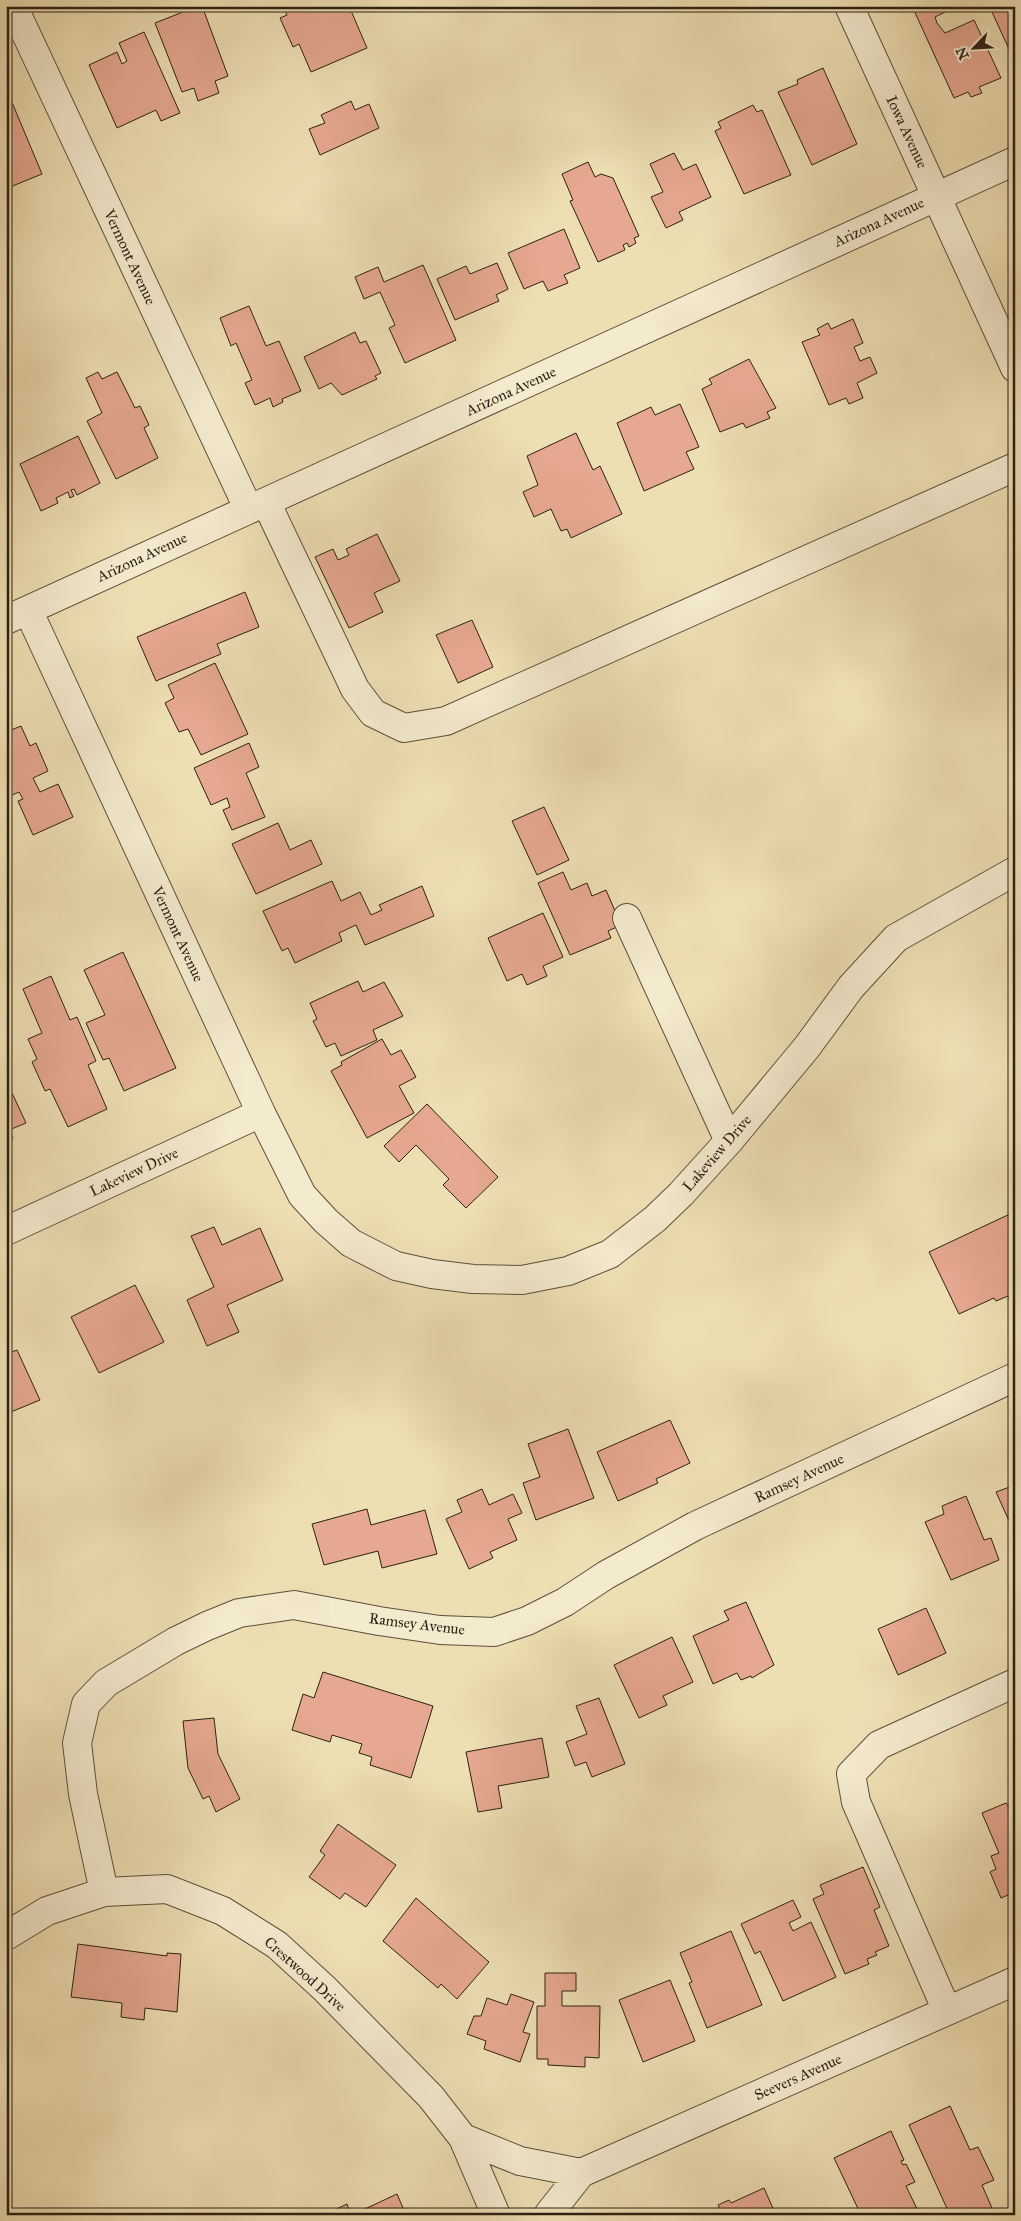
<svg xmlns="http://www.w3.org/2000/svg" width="1021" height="2221" font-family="'IM FELL Great Primer',serif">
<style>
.building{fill:#e6a890;stroke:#2c2115}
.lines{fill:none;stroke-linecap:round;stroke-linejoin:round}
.minor-casing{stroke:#5c503c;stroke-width:30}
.minor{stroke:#f4eace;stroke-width:28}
.labels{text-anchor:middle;stroke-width:4;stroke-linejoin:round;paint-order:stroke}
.street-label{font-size:15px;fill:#2c2115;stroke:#f4eace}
</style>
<rect width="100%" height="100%" fill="#eedfb3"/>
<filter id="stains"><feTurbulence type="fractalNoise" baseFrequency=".004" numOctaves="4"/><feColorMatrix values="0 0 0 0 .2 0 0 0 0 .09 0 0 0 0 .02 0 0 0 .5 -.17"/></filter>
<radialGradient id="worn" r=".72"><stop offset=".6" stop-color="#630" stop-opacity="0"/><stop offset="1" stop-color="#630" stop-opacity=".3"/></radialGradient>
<!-- building -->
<path class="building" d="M198,6H202L228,76L215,81L219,93L198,101L194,88L182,92L155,23Z
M283,6H349L367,48L311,72L299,44L293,47L280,18L287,15Z
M912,6H958L935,17L937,23L945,33L974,20L1001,78L979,87L982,93L971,97L968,92L954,98Z
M1004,6H1015V62L992,12Z
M144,32L180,113L161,121L156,110L117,128L89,65L117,52L122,64L127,61L119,43Z
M823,68L857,144L812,165L778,92L798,84L797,80Z
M11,100L42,174L10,187L6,180V102Z
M351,101L355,110L369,104L379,128L320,155L309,129L325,123L321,115Z
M753,105L757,112L762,110L791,175L744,194L715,131L721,128L718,122Z
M674,153L683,170L696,164L711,197L679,212L683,220L666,228L651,197L663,192L650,164Z
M588,162L595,177L601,174L613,178L639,236L634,238L636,243L629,247L627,243L623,245L625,250L598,262L570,201L573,200L562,174Z
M564,229L580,268L564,275L568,283L548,291L543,281L524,289L508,253Z
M497,263L508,289L496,295L499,301L455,320L437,279L466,266L470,274Z
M423,265L456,340L405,363L389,328L395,325L380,292L364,299L355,277L378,267L384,282Z
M249,306L266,346L279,341L301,391L282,399L283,402L273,407L270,398L255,405L245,383L252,380L236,343L231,346L220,318Z
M853,319L863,343L854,347L860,361L870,357L877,373L857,383L863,398L849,404L846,398L829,405L802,342L820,335L817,329L828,323L831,329Z
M355,332L360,343L366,341L381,373L375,376L377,379L342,395L331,383L319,389L304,357Z
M749,359L776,408L767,412L770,418L746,428L743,423L720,432L702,389L712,384L709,379Z
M98,372L102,379L117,372L135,408L140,406L149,425L144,428L158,458L116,479L87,421L102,413L86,378Z
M680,404L699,447L686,452L694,469L644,491L617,423L651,407L655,415Z
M576,433L593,470L600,466L622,514L571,538L567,529L561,531L551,509L534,517L523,492L538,485L527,456Z
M78,436L100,483L77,495L74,489L71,490L74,496L70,498L68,492L56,498L58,503L41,511L20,464Z
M377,534L400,581L374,593L383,612L349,628L315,557L333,549L338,560L349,555L346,549Z
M245,592L259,627L217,644L221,654L156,681L137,637Z
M472,620L493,667L458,683L436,635Z
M215,663L248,734L201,755L188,729L179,732L165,703L174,698L168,685Z
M21,726L30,746L36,743L48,771L33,778L40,792L58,784L73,817L33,835L18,801L23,799L19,792L6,798V732Z
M249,743L259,767L246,773L265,817L232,830L223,810L230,807L227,798L211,805L194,768Z
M544,807L569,860L537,875L512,821Z
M278,823L290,850L311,840L322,864L256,894L232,844Z
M563,872L571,890L587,883L592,896L606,890L621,925L608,931L611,938L570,955L538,883Z
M332,881L341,901L360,892L371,915L382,910L379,905L422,886L434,916L365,945L356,925L339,933L342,941L295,963L288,948L282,951L263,911Z
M543,913L563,957L543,966L547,976L527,985L522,974L507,981L488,938Z
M123,952L176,1068L124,1091L109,1058L103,1060L86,1023L105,1015L84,970Z
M51,976L70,1020L77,1017L96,1061L88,1065L107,1109L68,1127L50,1089L45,1091L32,1062L37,1059L28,1039L42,1033L23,989Z
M358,981L363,992L384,982L403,1016L373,1030L377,1040L341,1056L335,1043L326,1047L313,1021L317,1019L310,1003Z
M382,1039L391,1055L401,1050L416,1077L399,1086L414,1113L367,1138L331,1071L342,1065L341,1062Z
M6,1080L26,1123L9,1130L13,1138L6,1141Z
M427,1104L498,1177L466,1208L443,1185L449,1179L416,1145L399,1162L384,1146Z
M1012,1213L1015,1218V1302L1011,1304L1008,1296L996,1301L994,1298L959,1314L929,1252Z
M214,1227L222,1245L260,1228L283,1280L227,1305L239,1332L207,1346L187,1300L214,1287L191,1236Z
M135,1285L164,1342L99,1373L71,1317Z
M17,1350L40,1400L6,1414V1354Z
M670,1420L690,1463L656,1479L658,1483L618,1501L597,1452Z
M568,1429L594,1498L536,1520L523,1483L540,1477L528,1444Z
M1015,1485V1534L996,1492Z
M482,1489L489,1505L513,1494L522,1513L508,1519L517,1540L490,1552L493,1558L469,1569L446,1519L462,1512L457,1500Z
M966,1496L984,1540L991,1538L999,1560L951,1580L925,1522L944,1514L942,1506Z
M367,1509L371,1525L425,1510L437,1554L382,1568L378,1551L324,1565L312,1524Z
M746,1602L774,1665L752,1678L751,1676L741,1680L737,1673L713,1684L693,1636L729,1620L724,1611Z
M926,1608L946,1653L898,1675L878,1629Z
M672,1637L693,1682L663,1696L667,1705L639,1718L614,1665Z
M323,1672L433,1706L411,1778L370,1765L372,1757L359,1753L362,1744L332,1735L330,1742L292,1730L303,1694L314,1698Z
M599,1698L625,1764L592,1777L586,1762L575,1766L566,1742L587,1734L576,1706Z
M214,1718L218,1754L240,1799L216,1812L209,1796L203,1799L188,1768L183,1721Z
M542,1738L549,1777L498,1786L502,1808L478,1812L466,1752Z
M1006,1803L1015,1816V1892L1001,1898L990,1872L996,1869L991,1856L999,1853L982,1813Z
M338,1824L396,1865L366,1907L345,1893L340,1899L309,1877L325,1855L320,1851Z
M863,1867L880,1907L874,1910L889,1946L875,1952L877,1955L867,1959L869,1964L845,1974L813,1899L824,1894L820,1885Z
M416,1898L489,1962L457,1999L441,1984L438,1988L383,1941Z
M793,1900L801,1917L789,1923L793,1931L811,1922L836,1977L783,2001L760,1951L755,1954L741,1924Z
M731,1931L762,2005L707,2028L689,1983L692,1982L680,1953Z
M78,1944L167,1956V1953L181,1954L177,2012L145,2008L144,2020L121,2017L122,2003L71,1997Z
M545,1973H576V1991H562V2006H600L599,2058L585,2057V2067L548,2065V2059H537V2006H545Z
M670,1980L695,2041L643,2062L619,2000Z
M511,1994L534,2002L523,2032L530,2034L520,2062L484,2049L486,2041L467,2034L474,2016H481L487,1998L507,2005Z
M950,2106L970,2150L978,2147L994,2180L982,2185L995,2215H950L909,2125Z
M891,2131L904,2160L901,2161L903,2165L906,2164L915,2182L906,2186L918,2211L909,2215H861L834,2158Z
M764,2188L775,2213L707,2215L720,2209L718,2205L729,2200L731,2203Z
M397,2194L406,2215H352Z
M347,2204L351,2215H324Z"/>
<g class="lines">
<!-- minor casing -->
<g class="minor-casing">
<path id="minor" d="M13,6L248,508
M849,6L1015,368
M266,502L355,689L373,713L404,728L446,721L1015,467
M28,610L261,1113L302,1195L326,1221L351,1243L396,1266L432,1274L473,1279L522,1280L568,1271L610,1254L655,1219L681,1194L729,1141L807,1047L851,987L896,938L1015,871
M6,620L1015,161
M627,918L729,1141
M6,1231L261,1113
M104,1892L83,1794L77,1743L86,1704L106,1683L176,1641L207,1626L239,1613L294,1605L379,1621L440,1630L494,1632L527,1621L565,1602L606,1575L695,1526L1015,1377
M6,1936L47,1911L104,1892L167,1889L223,1911L277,1945L325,1989L431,2097L463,2138L496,2215
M947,2011L856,1802L851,1774L879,1745L1015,1683
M463,2138L520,2161L581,2173
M548,2215L581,2173L1015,1981"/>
</g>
<!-- minor -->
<use href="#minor" class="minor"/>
</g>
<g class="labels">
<!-- street labels -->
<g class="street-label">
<text transform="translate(907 132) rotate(65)" y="5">Iowa Avenue</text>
<text transform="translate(879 222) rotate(-25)" y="5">Arizona Avenue</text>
<text transform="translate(130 257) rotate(65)" y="5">Vermont Avenue</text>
<text transform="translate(511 391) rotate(-25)" y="5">Arizona Avenue</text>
<text transform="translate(142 557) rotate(-25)" y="5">Arizona Avenue</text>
<text transform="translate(178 934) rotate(65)" y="5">Vermont Avenue</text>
<text transform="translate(717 1153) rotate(-49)" y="5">Lakeview Drive</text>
<text transform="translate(134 1172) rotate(-25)" y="5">Lakeview Drive</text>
<text transform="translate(799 1478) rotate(-25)" y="5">Ramsey Avenue</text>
<text transform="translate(417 1624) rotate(7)" y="5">Ramsey Avenue</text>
<text transform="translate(305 1974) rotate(42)" y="5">Crestwood Drive</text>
<text transform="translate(798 2077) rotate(-24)" y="5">Seevers Avenue</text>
</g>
</g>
<!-- margin -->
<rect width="1021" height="2221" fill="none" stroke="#eedfb3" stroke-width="25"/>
<rect x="8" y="8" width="1006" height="2206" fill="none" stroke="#2c2115" stroke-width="2.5"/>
<rect x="12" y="12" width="996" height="2196" fill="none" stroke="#2c2115"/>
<!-- north arrow -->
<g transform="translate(974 48) rotate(245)" stroke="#f4eace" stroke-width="4" paint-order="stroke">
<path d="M0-4L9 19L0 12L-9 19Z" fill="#2c2115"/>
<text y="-8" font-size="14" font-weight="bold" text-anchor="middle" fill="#2c2115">N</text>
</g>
<rect width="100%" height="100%" filter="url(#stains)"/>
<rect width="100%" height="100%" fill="url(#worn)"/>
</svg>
